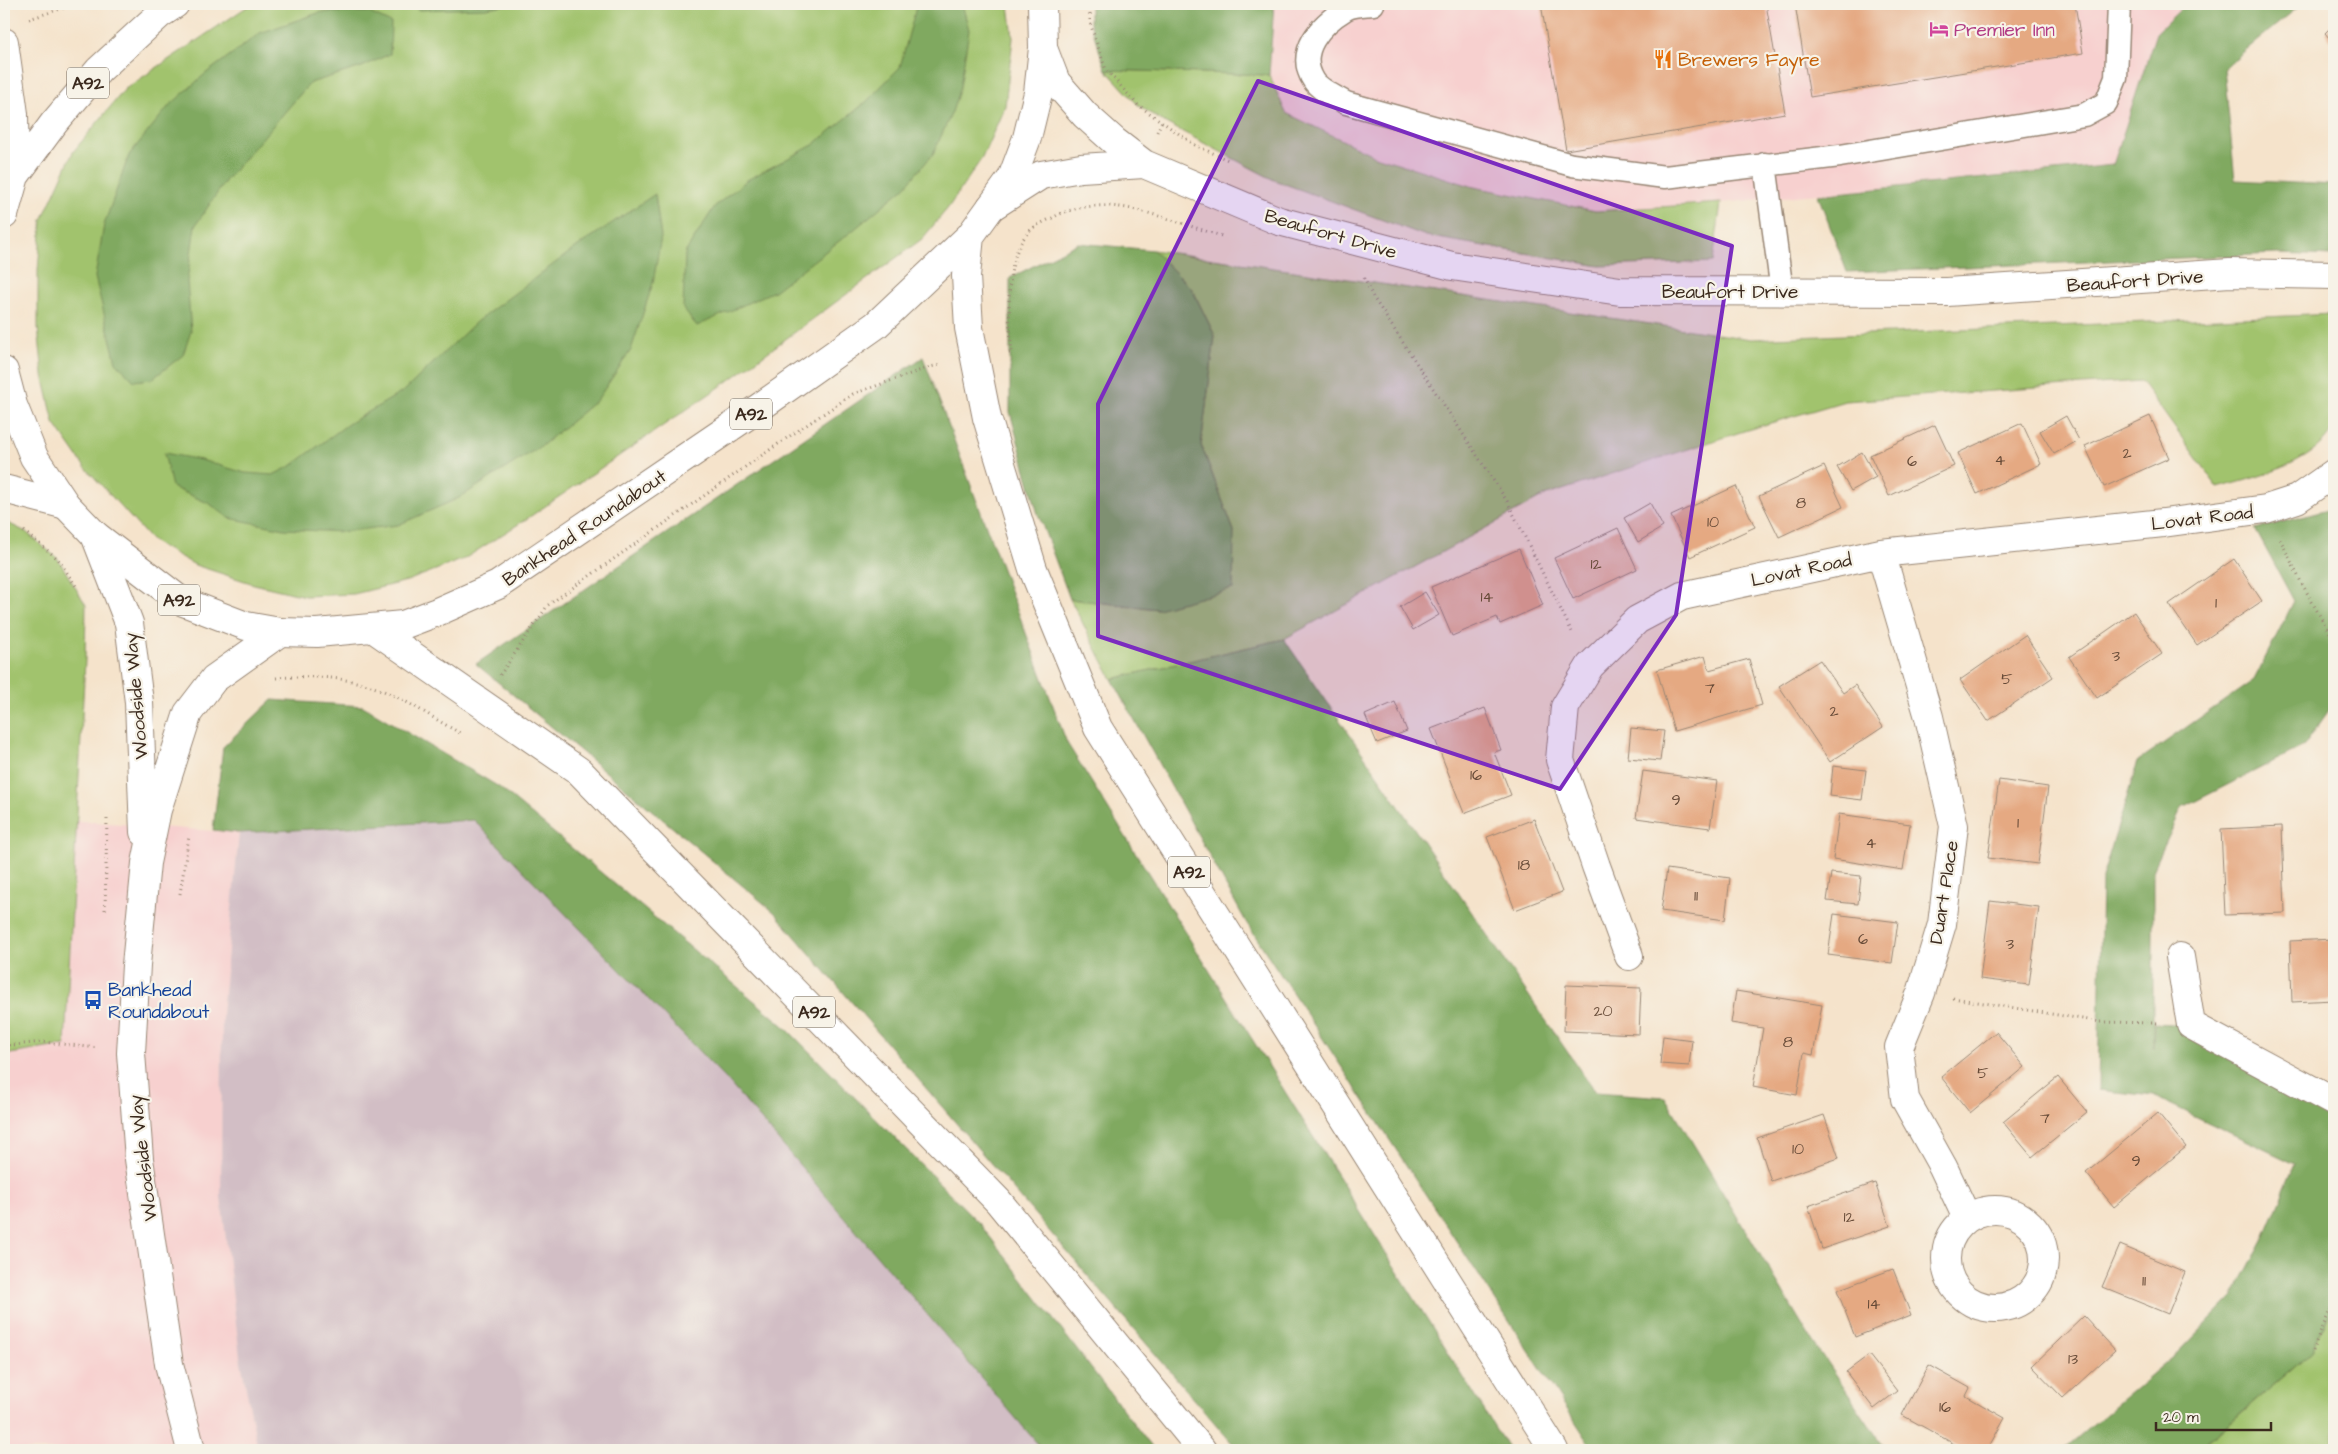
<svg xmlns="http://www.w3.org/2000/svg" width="2338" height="1454" font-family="'Architects Daughter',sans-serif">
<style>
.built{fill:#f7d0cf}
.industrial{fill:#d2bec5}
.green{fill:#a1c36d;stroke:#6e7646}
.forest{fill:#80a960;stroke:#5e6a3f}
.building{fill:#e5a982}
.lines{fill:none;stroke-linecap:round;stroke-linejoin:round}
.service-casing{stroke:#988674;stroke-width:25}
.minor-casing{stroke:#988674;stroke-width:30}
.tertiary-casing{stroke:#988674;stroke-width:30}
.secondary-casing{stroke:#988674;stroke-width:30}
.trunk-casing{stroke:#988674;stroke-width:30}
.path{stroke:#988674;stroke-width:3;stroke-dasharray:1 4;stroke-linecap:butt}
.service{stroke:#fff;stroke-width:22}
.minor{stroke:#fff;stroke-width:28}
.tertiary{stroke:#fff;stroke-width:28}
.secondary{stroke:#fff;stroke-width:28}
.trunk{stroke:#fff;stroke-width:28}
.marked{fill:#7b2cbf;fill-opacity:0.2;stroke:#7b2cbf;stroke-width:4;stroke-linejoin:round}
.labels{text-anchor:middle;stroke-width:4.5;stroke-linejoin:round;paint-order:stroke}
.number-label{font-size:16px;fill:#664a37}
.shield{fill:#f7f3e8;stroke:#73665b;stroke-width:1}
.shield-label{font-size:18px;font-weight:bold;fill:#3b2a1e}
.hotel-label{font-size:19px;fill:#b23c85;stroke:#f7f3e8;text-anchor:start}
.food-label{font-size:19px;fill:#c56008;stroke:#f7f3e8;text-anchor:start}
.street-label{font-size:19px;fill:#3b2a1e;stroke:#f7f3e8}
.transit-label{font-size:19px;fill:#164399;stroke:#f7f3e8;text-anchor:start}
</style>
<rect width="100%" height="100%" fill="#f7f3e8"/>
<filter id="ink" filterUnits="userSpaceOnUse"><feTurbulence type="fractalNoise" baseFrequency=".02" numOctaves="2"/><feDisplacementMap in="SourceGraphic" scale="10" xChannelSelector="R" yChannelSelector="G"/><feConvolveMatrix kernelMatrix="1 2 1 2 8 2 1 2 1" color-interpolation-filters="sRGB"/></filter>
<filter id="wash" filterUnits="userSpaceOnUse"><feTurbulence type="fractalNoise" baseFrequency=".0096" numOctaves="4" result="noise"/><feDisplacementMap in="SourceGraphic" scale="20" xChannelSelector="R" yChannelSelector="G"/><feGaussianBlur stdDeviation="1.12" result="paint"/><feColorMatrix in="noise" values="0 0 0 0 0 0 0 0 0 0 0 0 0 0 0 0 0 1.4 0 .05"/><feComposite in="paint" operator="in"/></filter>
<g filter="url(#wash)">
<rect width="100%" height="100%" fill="#f5e3cb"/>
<!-- built -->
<path class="built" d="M1274,4H2186L2156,33L2113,166L1721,203L1596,211L1474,187L1375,156L1286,113L1269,75Z
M4,645L55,819L239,833L222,1014L221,1197L240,1357L258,1450H4Z"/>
<!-- industrial -->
<path class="industrial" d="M474,820L1126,1450H258L240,1357L221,1197L222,1014L239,833Z"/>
<!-- green -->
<path class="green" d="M251,4H1009L1013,38L1005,106L982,158L948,208L922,239L727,382L528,518L464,559L407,581L354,594L305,596L254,584L195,565L152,541L84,466L54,423L43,375L38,328V271L42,220L73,152L125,89Z
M1106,70L1269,75L1286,113L1375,156L1474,187L1596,211L1721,203L1713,262L1600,266L1426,236L1274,180L1162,121L1138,105Z
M1153,250L1751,339L2334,314C2334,331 2338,420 2333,428C2314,464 2254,478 2218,488L2141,381L1845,401L1747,430L1544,496L1284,639L1112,679L1070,599L1158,609L1234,531L1201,445L1215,336L1192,289Z
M4,521L26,532L58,559L86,605L85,660L65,1045L4,1055Z
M2334,1302V1450H2199L2312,1351Z"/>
<!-- forest -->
<path class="forest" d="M409,4H511L486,8L419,10Z
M917,4H962L969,30L960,87L952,112L933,154L904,188L851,232L774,291L697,326L683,309L685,253L715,206L747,180L813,145L866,102L900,67Z
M1090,4H1274L1269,75L1106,70L1090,23Z
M2186,4H2302L2224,68L2235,180L2334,185V256L2277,254L1847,272L1818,195L2113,165L2156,33Z
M321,12H368L391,23L390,54L362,67L310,83L226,180L195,226L187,281L191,331L183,355L152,379L134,381L116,362L95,277L104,225L129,155L168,107L205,74L260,33Z
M655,194L661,237L653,283L631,350L597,400L544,444L459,498L398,525L342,532L284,529L229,518L210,504L172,487L164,453L201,460L245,473L273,475L291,466L348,424L404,391L476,322L578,246Z
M1078,243L1153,250L1192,289L1215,336L1201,445L1234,531L1233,589L1158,609L1070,599L1037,511L1010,412V278Z
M923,357L1067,743L1509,1450H1238L774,912L476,664Z
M2334,498V703L2304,746L2182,808L2153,870V1048L2154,1023L2191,1025L2334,1102V1302L2312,1351L2198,1450H2063L2178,1352L2233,1296L2264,1238L2295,1164L2153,1096L2098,1090L2102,878L2138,761L2254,680L2294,601L2255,529L2328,510Z
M1284,639L1595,1092L1665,1097L1811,1339L1886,1450H1594L1246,922L1112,679Z
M272,700L363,706L499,787L783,1025L980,1224L1154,1450H1043L726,1079L474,820L239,833L213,830L223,747Z"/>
<g id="blocks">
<!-- building -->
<path class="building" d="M1541,4H1766L1785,113L1566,150Z
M1795,4H2075L2083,53L1810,97Z
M2334,24V44L2325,33Z
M2066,416L2079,440L2054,454L2040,431Z
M2150,416L2169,458L2104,487L2085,446Z
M2022,423L2041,464L1977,494L1958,453Z
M1935,425L1954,466L1889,496L1870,455Z
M1862,452L1876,477L1851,491L1837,467Z
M1824,466L1843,507L1779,537L1759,496Z
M1736,486L1755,527L1690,557L1671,516Z
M1650,503L1663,527L1638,542L1624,518Z
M1618,528L1637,569L1573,599L1554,558Z
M1519,549L1543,605L1500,624L1497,617L1452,636L1431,587Z
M2234,559L2262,601L2197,645L2169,604Z
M1425,592L1439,615L1413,630L1400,607Z
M2134,612L2162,654L2097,698L2069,657Z
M2025,635L2053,677L1988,721L1960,680Z
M1705,656L1709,670L1749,659L1762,705L1674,731L1657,670Z
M1820,660L1843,693L1855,685L1883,727L1830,762L1779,686Z
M1395,702L1407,731L1377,743L1365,715Z
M1485,708L1501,750L1494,752L1511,795L1464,813L1431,729Z
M1631,728L1664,731L1660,761L1628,758Z
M1833,766L1866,770L1862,800L1830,796Z
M1643,771L1717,781L1710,828L1636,818Z
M1999,780L2048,787L2038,864L1988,858Z
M1839,814L1910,824L1903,870L1833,859Z
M1534,819L1562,892L1515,910L1487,837Z
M2282,826L2285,913L2225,915L2221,829Z
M1667,869L1730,878L1725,920L1661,911Z
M1831,873L1861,876L1858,904L1827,901Z
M1990,901L2039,907L2029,985L1980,979Z
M1834,914L1898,922L1892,963L1828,955Z
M2334,939V1000L2292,1002L2290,941Z
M1566,985L1641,988L1639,1034L1564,1031Z
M1736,991L1822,1005L1813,1055L1804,1053L1797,1095L1753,1087L1763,1028L1731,1023Z
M1996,1032L2025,1067L1970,1113L1941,1077Z
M1663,1036L1692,1040L1689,1066L1660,1064Z
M2058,1077L2087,1112L2032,1157L2003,1122Z
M2158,1113L2186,1147L2114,1207L2086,1173Z
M1824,1115L1839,1158L1771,1181L1757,1138Z
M1875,1183L1890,1226L1822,1249L1808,1206Z
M2120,1245L2185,1272L2168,1314L2102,1287Z
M1893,1269L1911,1315L1855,1337L1837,1290Z
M2084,1316L2115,1350L2063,1398L2032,1366Z
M1869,1355L1897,1391L1874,1409L1846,1372Z
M1929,1365L1970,1388L1966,1396L2005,1418L1987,1450H1965L1902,1415Z"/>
</g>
</g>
<g filter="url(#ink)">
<use href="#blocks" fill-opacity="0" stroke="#988674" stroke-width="1"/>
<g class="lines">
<!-- service casing -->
<g class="service-casing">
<path id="service" d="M1373,4C1365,5 1353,5 1346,9C1321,24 1295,52 1314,81C1320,90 1336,97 1346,103L1572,165L1665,177L1840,156L2084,115L2106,103L2116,78L2119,4
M1765,164L1782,292"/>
</g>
<!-- minor casing -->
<g class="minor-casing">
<path id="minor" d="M1881,553L1929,717L1954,826L1942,924L1921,993L1899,1047L1905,1099L1943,1167L1967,1218
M1629,956L1596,866L1560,760L1565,707L1590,666L1637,620L1682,596L1881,553L2163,523L2266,509L2297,499L2334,473
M2180,957L2191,1025L2334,1102
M1946 1259a49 49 0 1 1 98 0a49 49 0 1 1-98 0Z"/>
</g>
<!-- tertiary casing -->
<g class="tertiary-casing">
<path id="tertiary" d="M1043,48L1056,82L1085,115L1114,141L1144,164L1279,221L1452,266L1620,291L1947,292L2230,273L2334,275
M991,207L1041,175L1081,168L1144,164
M95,535L129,623L139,702L144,832
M191,1450L169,1364L139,1159L131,1053L136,965L146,863L157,810L188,713L214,679L280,632"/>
</g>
<!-- secondary casing -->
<g class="secondary-casing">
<path id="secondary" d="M4,489L66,505"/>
</g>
<!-- trunk casing -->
<g class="trunk-casing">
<path id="trunk" d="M4,42L14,114L15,176
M4,215L15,176L54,123L99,70L160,14L175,4
M970,236L966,276L969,328L987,418L1033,569L1098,728L1554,1450
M4,371L13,405L34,457L66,505L95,535L181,601L246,626L280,632L317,633L403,625L437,612L498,585L760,407L876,325L970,236L1012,178L1027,138L1038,93L1043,48L1042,4
M374,629L579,771L998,1201L1202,1450"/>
</g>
<!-- path -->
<path class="path" d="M1090,4V23L1106,70L1138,105L1195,145L1228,160
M29,19L76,4
M1157,132L1162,121
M1364,278L1373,297L1507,501L1573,634
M1009,353H1012C1009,317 1002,255 1032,229C1039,223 1049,220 1056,216C1077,205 1103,204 1127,208C1158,214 1191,227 1222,236
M24,531L58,559L76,586
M2280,539L2301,582L2334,641
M500,675L548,605L781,442L853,394L930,367L941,365
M276,678C303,676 329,676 356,682C393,690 427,715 460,733L461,731
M180,894L189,836
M105,910L107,819
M1953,998L2101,1022L2158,1023
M4,1046L43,1042L98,1048
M2312,1351L2334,1302"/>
<!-- service -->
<use href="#service" class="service"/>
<!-- minor -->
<use href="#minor" class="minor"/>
<!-- tertiary -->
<use href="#tertiary" class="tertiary"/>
<!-- secondary -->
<use href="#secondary" class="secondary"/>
<!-- trunk -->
<use href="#trunk" class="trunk"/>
</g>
</g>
<!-- marked area -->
<path class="marked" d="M1258,81L1732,246L1676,615L1560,789L1098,636V404Z"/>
<!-- icons -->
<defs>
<g id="hotel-bare" transform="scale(1.5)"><path d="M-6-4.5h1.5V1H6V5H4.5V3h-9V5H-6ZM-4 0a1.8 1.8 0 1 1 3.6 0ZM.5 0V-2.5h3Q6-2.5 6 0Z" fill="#d1479c" stroke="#f7f3e8" stroke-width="2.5" paint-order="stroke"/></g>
<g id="restaurant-bare" transform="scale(1.5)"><path d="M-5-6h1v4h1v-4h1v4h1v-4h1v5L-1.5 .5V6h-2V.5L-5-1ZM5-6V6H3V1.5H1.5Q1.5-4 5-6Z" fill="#e8710a" stroke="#f7f3e8" stroke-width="2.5" paint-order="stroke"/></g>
<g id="bus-bare" transform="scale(1.5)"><path d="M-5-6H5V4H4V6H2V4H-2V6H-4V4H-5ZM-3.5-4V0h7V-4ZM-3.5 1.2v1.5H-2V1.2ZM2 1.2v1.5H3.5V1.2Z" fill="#1a4fb4" stroke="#f7f3e8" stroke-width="2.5" paint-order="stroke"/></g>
</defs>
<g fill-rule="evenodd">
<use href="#hotel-bare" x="1939" y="29"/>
<use href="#restaurant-bare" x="1663" y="59"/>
<use href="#bus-bare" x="93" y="1000"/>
</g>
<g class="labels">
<!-- number labels -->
<g class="number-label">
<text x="2127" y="458">2</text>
<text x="2000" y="465">4</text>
<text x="1912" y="466">6</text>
<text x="1801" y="508">8</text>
<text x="1713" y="527">10</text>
<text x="1596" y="569">12</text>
<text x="1487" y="602">14</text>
<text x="2216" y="608">1</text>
<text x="2116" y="661">3</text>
<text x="2007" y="684">5</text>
<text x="1710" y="693">7</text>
<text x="1834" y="716">2</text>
<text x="1476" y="780">16</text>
<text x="1676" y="805">9</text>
<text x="2018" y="828">1</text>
<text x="1871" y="848">4</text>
<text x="1524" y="870">18</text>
<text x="1696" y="901">11</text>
<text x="1863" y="944">6</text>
<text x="2010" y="949">3</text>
<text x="1603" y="1016">20</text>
<text x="1788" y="1047">8</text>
<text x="1983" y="1078">5</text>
<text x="2045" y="1123">7</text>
<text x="1798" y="1154">10</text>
<text x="2136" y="1166">9</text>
<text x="1849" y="1222">12</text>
<text x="2144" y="1286">11</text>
<text x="1874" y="1309">14</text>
<text x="2073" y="1364">13</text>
<text x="1945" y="1412">16</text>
</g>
<!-- shield labels -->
<g class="shield">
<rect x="67" y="67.5" width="42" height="31" rx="4"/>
<rect x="730" y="398.5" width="42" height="31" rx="4"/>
<rect x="158" y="584.5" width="42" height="31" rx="4"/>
<rect x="1168" y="856.5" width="42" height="31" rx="4"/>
<rect x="793" y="996.5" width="42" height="31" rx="4"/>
</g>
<g class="shield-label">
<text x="88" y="89">A92</text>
<text x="751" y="420">A92</text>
<text x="179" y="606">A92</text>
<text x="1189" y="878">A92</text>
<text x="814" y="1018">A92</text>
</g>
<!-- hotel labels -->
<g class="hotel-label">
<text x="1954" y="36">Premier Inn</text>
</g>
<!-- food labels -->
<g class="food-label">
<text x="1678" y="66">Brewers Fayre</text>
</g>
<!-- street labels -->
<g class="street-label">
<text transform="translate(1331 233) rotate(16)" y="7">Beaufort Drive</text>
<text transform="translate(2135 280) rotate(-4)" y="7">Beaufort Drive</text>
<text x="1730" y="298">Beaufort Drive</text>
<text transform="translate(2202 517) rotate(-7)" y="7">Lovat Road</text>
<text transform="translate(584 527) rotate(-34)" y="7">Bankhead Roundabout</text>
<text transform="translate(1801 569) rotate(-12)" y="7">Lovat Road</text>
<text transform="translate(135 696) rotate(-95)" y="7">Woodside Way</text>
<text transform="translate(1943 892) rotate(-81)" y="7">Duart Place</text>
<text transform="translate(142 1158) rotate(-97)" y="7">Woodside Way</text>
</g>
<!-- transit labels -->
<g class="transit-label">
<text x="108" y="996">Bankhead<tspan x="108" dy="22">Roundabout</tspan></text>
</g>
</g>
<!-- margin -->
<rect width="2338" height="1454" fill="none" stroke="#f7f3e8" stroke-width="20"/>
<!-- scale -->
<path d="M2156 1422v8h115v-8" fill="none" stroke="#3b2a1e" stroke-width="2.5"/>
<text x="2163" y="1422" font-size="15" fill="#3b2a1e" stroke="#f7f3e8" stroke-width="4" paint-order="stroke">20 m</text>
</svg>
